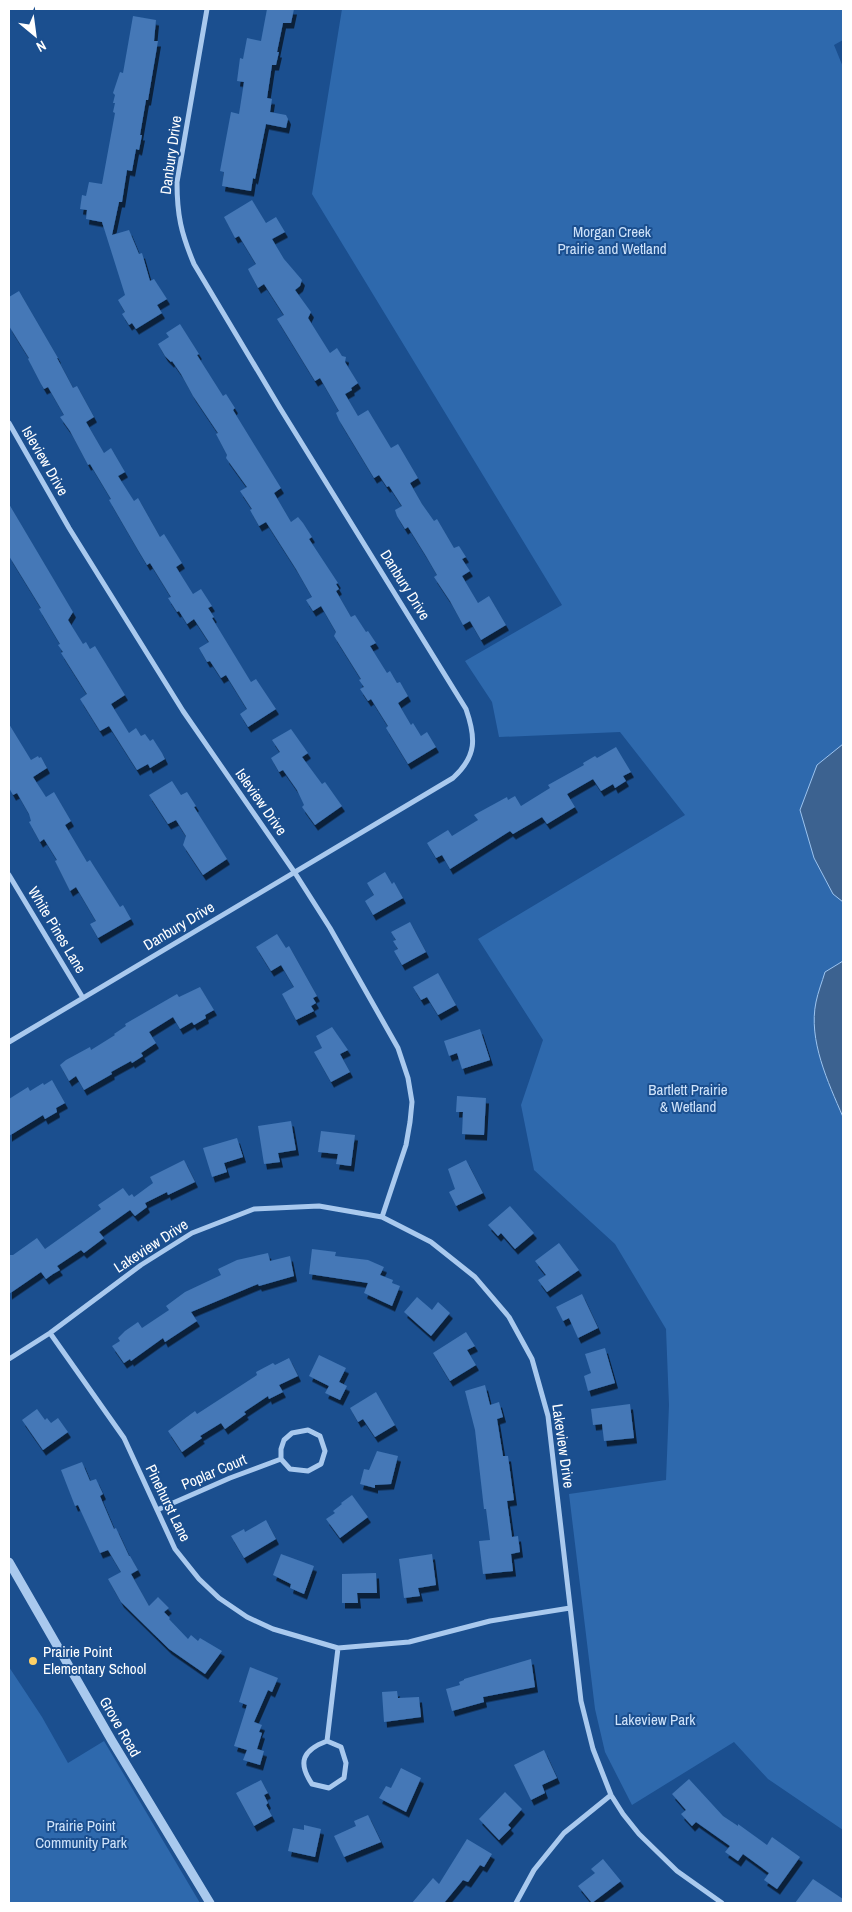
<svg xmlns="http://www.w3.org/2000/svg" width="852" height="1912" font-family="'Archivo Narrow',sans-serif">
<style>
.green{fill:#2e69ad}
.water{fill:#3c6290;stroke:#9cc4f0}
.building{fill:#4478b7;filter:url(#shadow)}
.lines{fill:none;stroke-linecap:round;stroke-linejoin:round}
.minor{stroke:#a9c9ee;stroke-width:5}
.tertiary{stroke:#a9c9ee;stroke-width:9}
.poi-dot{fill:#ffd166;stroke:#1b4f8f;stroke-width:2}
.labels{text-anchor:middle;stroke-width:4;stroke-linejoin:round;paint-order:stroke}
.street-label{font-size:15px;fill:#fff;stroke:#1b4f8f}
.park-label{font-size:15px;fill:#cfe3fa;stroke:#1b4f8f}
.poi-label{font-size:15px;fill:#fff;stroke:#1b4f8f;text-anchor:start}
</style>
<defs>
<filter id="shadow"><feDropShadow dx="3" dy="5.5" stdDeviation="0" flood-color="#0009"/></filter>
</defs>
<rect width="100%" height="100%" fill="#1b4f8f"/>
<!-- green -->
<path class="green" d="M342,9H843V40L834,45L843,67V1830L768,1779L734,1742L632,1805L605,1752L595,1709L569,1494L666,1480L669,1405L666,1329L615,1244L534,1170L521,1105L543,1040L478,939L685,815L620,732L499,737L492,702L465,661L562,605L312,194Z
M9,1667L42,1717L68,1763L104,1741L200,1903H9Z"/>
<!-- water -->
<path class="water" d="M843,744V902L833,894L814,858L800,810L817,765Z
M843,961V1123V1117C828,1082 808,1040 816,1002C818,992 822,982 825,972Z"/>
<!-- building -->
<path class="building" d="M267,9H294L291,23H283L277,52H279L276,65H272L267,98L272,99L270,112L286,115L288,119L286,128L266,124L255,179L253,178L251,191L222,186L224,172L220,171L231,112L239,114L244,82L237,81L240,58L243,59L247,38L261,41Z
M133,16L156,20L154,41H158L148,100H146L140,135H142L139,150L136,149L132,171L127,170L122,202H119L112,235L129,230L139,254L142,253L150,281L154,279L167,299L157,305L162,313L136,329L132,323L129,325L122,314L125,312L118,300L125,295L102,222L86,219L87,210L80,209L82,195L86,196L89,182L102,184L115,113L113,112L115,103H113L115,95L113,93L120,72L123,73Z
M252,200L266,223L276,217L285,232L272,239L284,259L302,280L300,286L295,290L311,312L308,318L330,353L337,348L342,356L346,357L345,362L358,383L351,388L352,390L345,394L358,416L368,410L391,448L398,444L418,478L410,483L422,504L434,521L437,519L454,548L459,546L466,557L462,559L470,571L462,576L478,603L489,596L506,625L481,640L470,621L463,625L450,601L434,577L437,575L426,556L408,527L405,529L397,516L395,510L402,506L389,486L387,487L379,475L374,478L339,420L336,413L339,411L320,378L315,381L277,319L284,315L264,284L258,288L251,275L248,269L256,264L239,236L235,238L224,217Z
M19,291L58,358H57L73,388L77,386L94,417L86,422L104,453L111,448L125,472L118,476L134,501L138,498L160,537L164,534L182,563L176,567L193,594L201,589L212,606L208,608L214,617L212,618L251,682L256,679L276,709L248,727L240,714L247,709L226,675L221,678L210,661L207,662L199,648L209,642L194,619L187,624L179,611L177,612L168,598L171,597L150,563L147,565L138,550L109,500L111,499L90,464L88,465L70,431L60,417L64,415L48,387L44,389L41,384L28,359L29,358L9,326V297Z
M180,324L199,354L197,355L223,396L226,394L235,408L233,410L281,488L274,493L291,522L298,517L303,523L312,537L309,539L338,583L336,584L339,589L336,591L351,617L355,615L366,632L368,631L376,643L370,646L387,673L390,671L397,683L400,682L408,696L398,703L411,725L413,723L421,736L427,732L436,747L408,764L386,728L388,726L371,699L368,701L360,689L364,687L359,680L361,679L334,636L336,632L321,606L313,611L306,600L312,597L296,569L266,522L259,526L250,510L252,509L240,491L247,487L226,458L227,455L216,434L218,433L193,396L181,374L172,361L171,362L165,356L158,344L169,337L166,333Z
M9,504L73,612L68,620L83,644L86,642L90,649L95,646L125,695L111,704L129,733L136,728L141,736L145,734L150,741L153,739L162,753L165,759L150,768L148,764L137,770L109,726L100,731L80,699L87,694L61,653L63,652L58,645L60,644L39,609L41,608L9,556Z
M9,724L31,760L38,756L39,758L41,757L47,768L33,777L46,797L54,792L71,821L65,825L87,862L90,860L120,907L123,905L131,919L98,938L90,924L96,921L76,887L70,891L55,861L57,860L44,839L40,842L29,822L31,821L29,814L17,793L13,795L9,788Z
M291,729L308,753L302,757L322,784L325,782L342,806L315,825L302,807L304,805L297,790L283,770L279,772L271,758L280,752L272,740Z
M616,747L631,772L623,776L626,781L615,788L613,784L601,791L593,779L567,794L575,807L547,824L542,817L513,834L510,831L450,869L442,855L436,858L427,843L448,830L452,836L478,820L474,815L507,797L508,800L515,796L521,806L550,788L548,785L584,765L583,763L595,756L597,758Z
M172,781L181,795L187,792L196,806L194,807L227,859L203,875L183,845L186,836L176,820L168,824L149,795Z
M385,872L392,884L394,882L403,898L373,915L365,901L374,895L367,883Z
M410,922L426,952L402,965L394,951L398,949L393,941L396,940L391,932Z
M277,934L286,948L289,946L317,996L313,998L316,1003L311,1006L314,1011L296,1020L282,994L294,987L281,965L271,971L256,947Z
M438,973L456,1005L438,1015L427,997L421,1000L413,987Z
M200,987L214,1010L205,1015L206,1018L194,1025L192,1022L180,1029L173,1017L149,1032L156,1043L141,1053L143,1056L132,1063L131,1061L111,1072L112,1074L84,1090L76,1076L69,1081L60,1065L66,1060L90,1047L91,1050L115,1035L114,1034L126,1026L125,1024L177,994L179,997Z
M332,1027L348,1050L340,1054L350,1072L331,1082L314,1052L322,1048L316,1036Z
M480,1029L490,1060L462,1069L457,1053L449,1056L444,1041Z
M52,1080L65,1103L56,1108L57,1112L45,1119L43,1115L9,1136V1099L28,1087L30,1091L43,1083L44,1085Z
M457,1096L486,1098L484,1135L462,1134L463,1112H456Z
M291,1121L296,1150L278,1153L280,1162L264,1164L258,1126Z
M321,1131L355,1135L351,1166L336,1164L338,1154L318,1152Z
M237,1138L243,1157L224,1163L227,1172L212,1177L203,1148Z
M184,1160L195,1182L168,1195L167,1192L145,1203L147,1207L135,1216L130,1210L99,1232L104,1238L84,1253L81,1250L57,1266L60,1270L53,1274L46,1279L41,1272L9,1294V1255H13L37,1238L45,1249L101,1209L98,1205L123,1188L129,1196L132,1194L134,1197L153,1183L150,1177Z
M466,1160L483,1193L456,1206L449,1192L455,1189L448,1169Z
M510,1206L534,1233L515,1249L501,1233L498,1236L488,1225Z
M559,1243L579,1270L547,1292L538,1280L546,1275L535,1261Z
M312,1249L336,1252L335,1256L368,1260L384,1267L380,1275L393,1280L392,1283L400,1286L392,1306L364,1293L368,1283L309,1274Z
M268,1253L270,1261L290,1256L294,1276L259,1286L258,1284L191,1312L197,1321L165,1342L163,1338L131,1361L130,1359L124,1363L112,1346L120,1341L118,1338L125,1331L138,1322L142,1328L169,1310L166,1306L185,1292L221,1275L218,1269L237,1260Z
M582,1294L598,1328L578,1338L569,1318L563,1321L556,1307Z
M417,1297L432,1310L438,1302L450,1313L431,1336L404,1312Z
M466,1332L475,1346L467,1350L476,1365L450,1381L433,1353Z
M605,1348L615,1383L588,1391L584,1376L591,1373L585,1354Z
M319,1355L346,1368L339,1382L347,1386L340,1400L325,1393L329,1386L309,1376Z
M289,1358L298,1376L279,1385L283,1392L269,1399L268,1396L244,1412L246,1414L225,1429L221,1423L200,1436L202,1438L182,1452L168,1431L195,1411L197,1414L257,1375L256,1372L273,1363L275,1365Z
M485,1385L490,1405L499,1402L503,1417L497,1419L503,1456H508L514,1500L507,1501L512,1537L518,1536L520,1552L511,1554L513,1571L483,1574L479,1541L490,1540L486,1509H484L475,1430L465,1391Z
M376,1392L395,1425L375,1437L363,1419L358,1422L350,1408Z
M630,1404L634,1438L604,1441L602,1424L593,1425L591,1409Z
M37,1409L45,1420L47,1418L51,1423L58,1418L68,1432L43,1450L22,1420Z
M377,1451L398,1456L391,1484L375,1485V1488L360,1484L364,1469L369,1470Z
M82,1462L90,1481L96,1479L103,1494L100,1496L114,1529L116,1528L129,1556H130L138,1570L131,1574L149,1606L158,1597L169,1608L164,1612L170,1618L169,1619L188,1639L191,1635L198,1641L200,1638L222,1651L205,1674L169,1649L121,1602L108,1579L121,1572L108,1550L100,1553L78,1505L75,1506L61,1470Z
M352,1495L368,1517L340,1538L326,1519L335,1513L333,1511L342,1504L341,1503Z
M266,1520L276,1539L244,1558L231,1536L244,1529L245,1532Z
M281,1554L314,1566L304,1594L290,1588L291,1584L273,1575Z
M432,1554L436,1585L418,1588L420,1596L404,1598L399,1559Z
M376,1573L377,1593H357L358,1603H342V1574Z
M531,1659L535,1687L483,1697L484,1702L452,1711L446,1689L460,1685L459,1682L464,1680V1679Z
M250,1667L278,1678L272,1692L268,1690L254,1722L262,1725L259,1732L262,1733L257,1749L264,1751L260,1765L243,1760L247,1750L234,1746L247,1705L239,1702Z
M397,1691L398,1698L419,1697L421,1717L384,1722L382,1692Z
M544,1750L557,1778L542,1785L545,1793L531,1800L514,1765Z
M401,1768L421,1778L406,1812L379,1798L386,1786L391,1788Z
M689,1779L723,1816L738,1826V1824L767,1845L772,1837L800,1857L777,1889L764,1880L769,1873L743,1854L738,1861L725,1852L730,1846L696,1822L692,1826L681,1814L686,1810L672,1794Z
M261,1780L268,1793L264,1795L268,1803L266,1805L272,1816L254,1826L236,1793Z
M505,1792L522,1809L508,1825L511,1828L499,1840L479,1819Z
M368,1815L381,1842L344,1857L334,1836L356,1826L354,1821Z
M304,1825L321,1829L315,1857L288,1851L293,1828L304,1830Z
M467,1839L492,1854L484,1867L480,1865L468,1882L463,1880L444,1903H412L433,1878L439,1884Z
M603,1859L621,1881L592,1903L578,1886L595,1873L591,1869Z
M813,1879L843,1899V1903H795Z"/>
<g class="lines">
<!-- minor -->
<path class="minor" d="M9,423L69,528L183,711L295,873L330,928L398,1048L408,1078L412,1102L410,1122L406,1145L382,1217
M9,875L83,998
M9,1042L453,778C477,756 476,738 466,709L280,408L194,264C181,233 177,215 177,182L207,9
M50,1333L124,1438L175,1549L199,1579L219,1598L247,1617L273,1629L338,1648L409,1642L490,1621L570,1608
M9,1359L50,1333L141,1265L192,1233L254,1209L319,1206L382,1217L431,1242L475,1277L509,1317L532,1359L548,1416L581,1701L593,1749L611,1795L623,1814L639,1834L677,1871L722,1903
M308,1430L320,1436L325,1451L321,1464L308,1471L290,1469L281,1459V1449L284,1440L292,1433Z
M157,1510L230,1478L281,1459
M327,1741L341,1747L346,1763L344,1778L329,1788L312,1784C297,1762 303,1750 327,1741Z
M327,1741L338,1648
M516,1903L534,1870L564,1833L611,1795"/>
<!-- tertiary -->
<path class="tertiary" d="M9,1562L112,1741L210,1903"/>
</g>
<!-- markers -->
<circle class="poi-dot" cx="33" cy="1661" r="5"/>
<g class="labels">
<!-- street labels -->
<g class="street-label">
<text transform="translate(171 155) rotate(-82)" y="5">Danbury Drive</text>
<text transform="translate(45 461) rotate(60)" y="5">Isleview Drive</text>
<text transform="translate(405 585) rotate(58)" y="5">Danbury Drive</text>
<text transform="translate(261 802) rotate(55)" y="5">Isleview Drive</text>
<text transform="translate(179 926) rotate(-31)" y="5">Danbury Drive</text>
<text transform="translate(57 930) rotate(59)" y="5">White Pines Lane</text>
<text transform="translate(151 1246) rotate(-33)" y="5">Lakeview Drive</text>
<text transform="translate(563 1446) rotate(82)" y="5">Lakeview Drive</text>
<text transform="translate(214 1472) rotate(-23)" y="5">Poplar Court</text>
<text transform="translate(168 1503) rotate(64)" y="5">Pinehurst Lane</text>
<text transform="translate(120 1727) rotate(60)" y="5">Grove Road</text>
</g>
<!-- park labels -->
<g class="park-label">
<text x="612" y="237">Morgan Creek<tspan x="612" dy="17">Prairie and Wetland</tspan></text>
<text x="688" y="1095">Bartlett Prairie<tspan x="688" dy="17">&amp; Wetland</tspan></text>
<text x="655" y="1725">Lakeview Park</text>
<text x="81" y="1831">Prairie Point<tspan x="81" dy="17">Community Park</tspan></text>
</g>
<!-- poi labels -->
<g class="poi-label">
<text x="43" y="1657">Prairie Point<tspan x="43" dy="17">Elementary School</tspan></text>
</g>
</g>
<!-- border -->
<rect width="852" height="1912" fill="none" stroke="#ffffff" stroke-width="20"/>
<!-- north arrow -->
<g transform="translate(35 35) rotate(151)" stroke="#1b4f8f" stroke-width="4" paint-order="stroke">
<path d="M0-4L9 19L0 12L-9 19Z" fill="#ffffff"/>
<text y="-8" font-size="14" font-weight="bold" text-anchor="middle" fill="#ffffff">N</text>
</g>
</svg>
